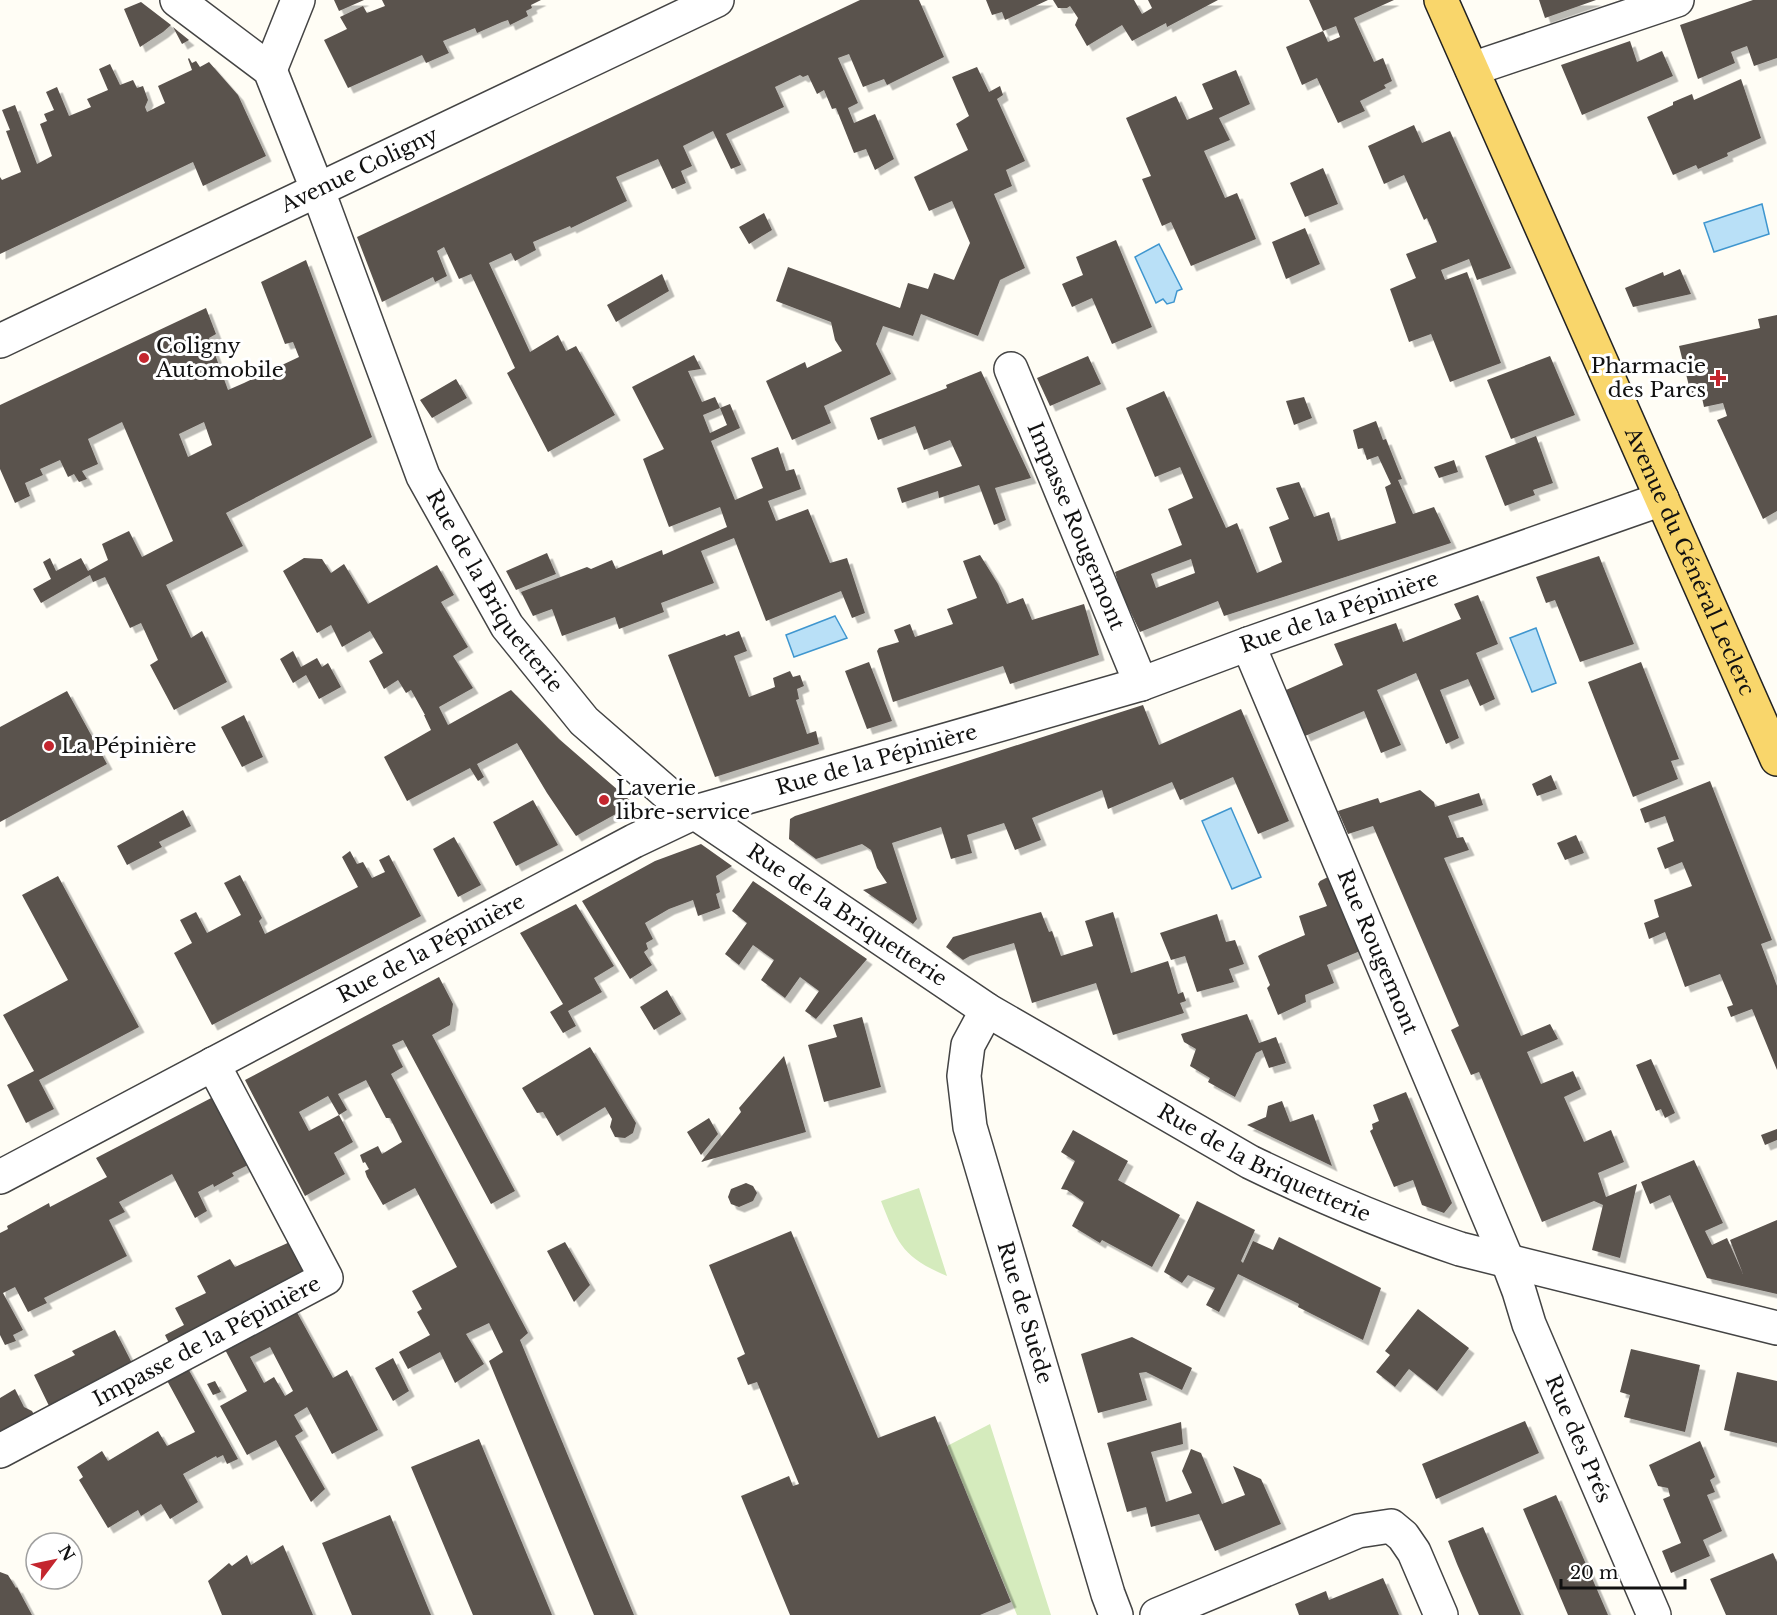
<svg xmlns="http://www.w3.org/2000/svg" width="1777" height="1615" font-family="'Libre Baskerville',serif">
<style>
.green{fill:#d5ebbd}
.water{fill:#b9e0f7;stroke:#3f96cf;stroke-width:1.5}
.building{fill:#5a524d;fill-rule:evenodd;filter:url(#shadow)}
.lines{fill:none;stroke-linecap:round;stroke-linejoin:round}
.minor-casing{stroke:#444;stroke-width:36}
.major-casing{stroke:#222;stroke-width:36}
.minor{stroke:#fff;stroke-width:33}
.major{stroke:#f9d66b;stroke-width:33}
.poi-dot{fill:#c4262e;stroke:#fff;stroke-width:2}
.labels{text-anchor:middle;stroke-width:6;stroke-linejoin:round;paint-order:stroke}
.street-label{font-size:21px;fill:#111;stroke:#fff}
.poi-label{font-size:21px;fill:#111;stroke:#fff;text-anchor:start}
</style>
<defs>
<filter id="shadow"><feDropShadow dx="5.5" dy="5.5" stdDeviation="0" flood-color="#0004"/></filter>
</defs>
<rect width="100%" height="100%" fill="#fffdf5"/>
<!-- green -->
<path class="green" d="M919,1188L947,1276C902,1257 898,1244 881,1201Z
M990,1424L1051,1615H1017L947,1446Z"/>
<!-- water -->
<path class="water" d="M1762,204L1769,234L1714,252L1704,223Z
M1159,244L1182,289L1177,291L1174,302L1167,304L1163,299L1156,303L1135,257Z
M835,616L847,638L794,657L786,635Z
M1536,628L1556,683L1532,692L1510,638Z
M1231,808L1261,877L1232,889L1202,821Z"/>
<!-- building -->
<path class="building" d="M334,0H364L339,11Z
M382,0H541L531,5L532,8L526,11L528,16L510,25L508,20L502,22L477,33L475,28L443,41L449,53L426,63L422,55L348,88L324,40L347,29L340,17L363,6L367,13L385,6Z
M860,0H919L944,57L887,85L884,79L863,87L849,54L838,58L858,103L848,108L854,123L875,114L894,159L875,170L866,149L854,153L836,108L832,109L824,90L817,94L808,75L803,77L800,75L775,87L784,107L726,134L741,165L731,169L713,131L683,146L692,166L681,171L686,183L672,189L658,159L616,177L627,201L571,228L570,226L533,242L536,250L515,261L511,253L489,263L530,352L558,335L566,351L576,346L615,415L548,452L507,373L515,368L471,274L459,279L444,247L437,251L447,276L435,282L433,277L382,302L357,237Z
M986,0H1048L1005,20L1002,12L992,15Z
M1053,0H1134L1142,14L1152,8L1148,0H1218L1167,27L1166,23L1132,41L1122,25L1087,46L1075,25L1078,18L1070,6L1067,8H1058Z
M1309,0H1394L1354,18L1374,62L1383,58L1392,81L1384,85L1386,88L1360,101L1365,111L1338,123L1317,78L1302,85L1286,47L1323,31L1328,42L1340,37L1336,26L1323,31Z
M1539,0H1596L1545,18Z
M1753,0H1777V58L1754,66L1747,46L1731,52L1735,63L1698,79L1680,25Z
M141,2L171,25L163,32L140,47L124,9Z
M173,27L179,32L189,40L182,44Z
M1630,41L1637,62L1662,51L1673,76L1582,115L1561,65Z
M189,58L192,63L196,61L200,67L209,62L238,95L266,156L203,186L193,162L0,254V177L2,180L21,172L6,131L10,130L2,110L15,105L37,164L52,156L40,124L47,121L44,114L54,110L46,92L57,87L69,116L91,107L87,99L108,90L99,69L110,64L120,85L133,80L137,88L143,86L148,100L145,107L147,112L165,103L158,86L192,70L188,59Z
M977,67L989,92L1000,86L1003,95L997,99L1025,161L1006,170L1012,186L994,194L1025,268L1000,280L978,336L921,314L913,336L883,326L876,344L891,374L824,406L831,423L792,440L766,381L805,362L807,368L842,351L835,340L831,322L776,301L788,267L900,308L908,283L928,289L934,273L954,280L970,243L952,201L929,211L914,177L968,150L956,124L969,116L952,77Z
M1236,70L1250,104L1219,118L1230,140L1204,151L1225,198L1237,193L1256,239L1191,266L1171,222L1162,226L1142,179L1151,176L1126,118L1176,96L1187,120L1213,109L1202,84Z
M1741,79L1761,138L1727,153L1728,156L1698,169L1696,165L1673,175L1647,117L1673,105V102L1692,94L1694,100Z
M1414,125L1422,143L1450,131L1511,268L1477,280L1469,259L1441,270L1445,280L1467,272L1501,363L1450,382L1431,334L1409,342L1390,289L1416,278L1406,254L1437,242L1427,218L1424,220L1404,175L1384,184L1368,146Z
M1323,168L1338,204L1305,217L1290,183Z
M764,213L772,230L749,244L739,227Z
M1305,228L1320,264L1286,279L1272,242Z
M1116,240L1152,327L1112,344L1092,298L1072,307L1062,284L1083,275L1076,257Z
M306,260L372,437L226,513L243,546L166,585L191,638L202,631L227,682L174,710L150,665L158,660L141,623L130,628L105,577L93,582L90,575L41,603L33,589L51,579L43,562L50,558L56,571L81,558L88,571L108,560L102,544L129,531L142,557L173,541L122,422L88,439L98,464L82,471L87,479L79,482L74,474L68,477L60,460L40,469L43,475L25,483L30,496L15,503L0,469V405L206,308L216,334L209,338L228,390L244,383L299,357L293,342L285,344L261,282ZM204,422L212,445L188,457L179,434Z
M1680,269L1691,294L1633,307L1625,288L1663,272L1664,276Z
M662,274L669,291L616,322L607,305Z
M1777,315V511L1763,519L1717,420L1727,416L1723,403L1704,407L1701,393L1691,394L1679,346L1760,328L1758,319Z
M694,355L701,369L688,371L702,402L715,397L720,408L703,415L710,433L727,425L720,408L730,404L740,428L711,441L735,500L763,488L751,458L778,447L786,471L794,469L801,489L768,501L776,521L808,509L830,563L847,558L865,613L852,618L841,591L766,621L734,538L701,551L714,583L661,603L664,612L619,629L615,617L562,636L552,609L533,616L521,592L587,567L591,569L612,560L616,569L662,550L663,555L727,527L720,507L669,527L643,459L664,449L632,387Z
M1088,356L1101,384L1050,406L1037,378Z
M1550,356L1575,415L1511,439L1487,380Z
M981,371L1031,478L995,488L1006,520L994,525L979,485L939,498L938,491L902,503L897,488L962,466L950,440L924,450L915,426L878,440L870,418L947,388L946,385Z
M456,379L467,398L432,418L420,400Z
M1164,391L1226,528L1237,523L1257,573L1282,562L1269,527L1289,519L1276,488L1299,482L1314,517L1329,512L1338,541L1396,523L1385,487L1391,484L1378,456L1367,460L1363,448L1358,449L1353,430L1376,421L1383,440L1386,439L1402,479L1398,480L1413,514L1434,507L1451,543L1224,616L1218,601L1140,632L1120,590L1115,572L1182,545L1168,509L1193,498L1180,467L1155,477L1126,408ZM1191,559L1195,573L1156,588L1151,574Z
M1304,397L1312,418L1294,425L1286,401Z
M1536,436L1553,483L1533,490L1535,495L1505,506L1485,456Z
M1454,460L1458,472L1439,478L1434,467Z
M547,553L556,574L516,590L506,571Z
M980,555L998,584L1007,604L1023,598L1032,620L1084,604L1099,655L1010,684L1003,666L893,702L877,651L879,648L899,642L894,630L910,624L915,637L953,624L947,609L977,598L963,561Z
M1599,556L1634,644L1580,662L1555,600L1546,603L1536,577Z
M304,558L322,559L331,573L344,564L368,604L437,565L454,595L441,602L468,647L453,656L473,688L439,707L448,725L511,690L559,739L634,804L576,836L547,793L517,743L477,764L484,777L478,781L470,768L407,801L384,757L431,730L424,715H425L411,690L406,693L398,680L384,689L369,661L383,653L370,631L342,647L331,625L317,633L283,571Z
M1478,595L1498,644L1476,653L1495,699L1480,706L1468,679L1440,690L1459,738L1446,744L1416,673L1377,690L1401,745L1381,753L1364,711L1305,736L1286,690L1343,665L1334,644L1396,623L1403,642L1461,619L1454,604Z
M739,631L747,651L734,656L749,697L775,687L773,678L790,671L793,677L800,675L804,686L797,689L799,699L796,700L807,734L816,731L819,744L715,777L668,655L725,634L726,636Z
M293,651L301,667L317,658L322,667L328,663L341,687L319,699L306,675L293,683L280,659Z
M869,662L892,721L867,729L845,671Z
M1641,662L1679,759L1671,761L1678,779L1633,797L1588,682Z
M67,691L107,764L0,822V727Z
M1143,705L1159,745L1241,709L1289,821L1258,834L1233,777L1180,800L1172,782L1108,809L1102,790L1032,818L1041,840L1015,850L1004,823L967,835L972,853L951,859L941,827L892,843L917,919L913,924L863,890L887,883L877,868L871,850L862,844L816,859L789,839L790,819L795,816Z
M244,715L263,757L242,767L221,727Z
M1551,775L1557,789L1537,796L1532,784Z
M1710,781L1772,940L1761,944L1777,986V1070L1752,1009L1731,1017L1727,1007L1733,1005L1720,974L1685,987L1665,932L1649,939L1644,923L1659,917L1654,900L1692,886L1682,862L1665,869L1657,848L1674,841L1665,816L1645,823L1640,809Z
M1420,790L1434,802L1435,807L1479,793L1483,805L1448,816L1457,838L1463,837L1469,850L1444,858L1521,1036L1550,1024L1558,1039L1527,1052L1541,1084L1573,1071L1581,1089L1564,1097L1584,1142L1611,1130L1624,1162L1598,1173L1606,1197L1637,1184L1620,1258L1592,1250L1603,1205L1594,1201L1542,1222L1479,1072L1471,1075L1451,1030L1459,1026L1373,826L1348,834L1338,811L1378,798L1380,803Z
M533,800L558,845L516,866L493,822Z
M183,810L191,826L159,842L162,847L127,865L117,846Z
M1576,835L1584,853L1565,860L1557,843Z
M454,837L481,885L458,897L433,849Z
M701,844L732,866L716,876L720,892L716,894L720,908L698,916L693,900L669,909L645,923L653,939L646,943L648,949L644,952L652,965L630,979L582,901L655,861Z
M350,851L357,864L363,862L372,878L385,872L379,860L389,855L421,916L212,1025L174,953L192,943L180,920L196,912L207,933L241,915L224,883L240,875L262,918L259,921L265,934L358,887L342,857Z
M58,876L139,1027L39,1080L54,1109L26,1123L7,1085L34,1071L3,1015L68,980L22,895Z
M1328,877L1360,951L1327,965L1334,983L1305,995L1306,1002L1278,1015L1267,988L1270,985L1258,956L1263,953L1305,935L1299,916L1327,906L1318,884L1320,881Z
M753,881L867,959L816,1019L805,1011L819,991L800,977L785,998L761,980L774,960L753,945L739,965L725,954L747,923L732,911Z
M576,904L614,966L594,978L602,992L568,1011L576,1026L563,1033L550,1012L563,1004L520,933Z
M1041,912L1049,932L1052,931L1061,956L1093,946L1085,921L1113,912L1131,973L1168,961L1178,994L1183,992L1186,1001L1180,1003L1184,1013L1113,1035L1096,983L1032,1003L1014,943L970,956L963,960L946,947L953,937Z
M1217,914L1226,942L1235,940L1244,964L1229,969L1234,982L1197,992L1185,956L1171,960L1160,933Z
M439,977L453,1004L450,1025L432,1035L515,1191L491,1204L403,1040L392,1045L403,1067L391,1074L528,1333L520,1340L634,1615H594L489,1361L503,1352L489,1323L466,1334L484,1364L455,1383L440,1352L408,1369L399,1352L430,1335L417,1312L422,1309L412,1291L457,1267L415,1188L383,1205L367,1177L365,1171L369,1169L365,1162L363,1163L360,1155L378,1146L382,1154L402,1142L390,1118H386L366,1080L338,1094L347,1110L339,1115L328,1096L299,1112L309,1131L339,1115L353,1142L334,1153L345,1174L305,1196L245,1080Z
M667,990L681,1014L654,1030L640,1007Z
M1247,1014L1259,1043L1276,1037L1286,1063L1269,1068L1262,1050L1256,1053L1235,1097L1208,1082L1210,1078L1190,1066L1196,1049L1184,1042L1181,1034Z
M862,1017L881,1087L824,1102L808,1045L837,1037L833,1025Z
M590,1047L636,1123L633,1133L625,1138L615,1137L610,1127L612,1119L605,1107L557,1136L543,1112L537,1113L522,1088Z
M784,1056L806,1132L701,1162L741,1112L739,1108Z
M1651,1059L1675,1113L1665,1118L1661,1109L1656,1111L1636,1065Z
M1406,1092L1452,1203L1444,1213L1422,1205L1413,1180L1394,1187L1370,1131L1373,1129L1372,1124L1379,1121L1373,1105Z
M217,1095L252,1163L232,1173L234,1176L214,1187L213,1184L198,1192L207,1211L195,1218L172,1174L119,1202L125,1212L109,1220L127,1256L44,1298L47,1303L28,1312L15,1287L3,1293L23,1330L13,1335L16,1341L5,1345L0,1335V1233L8,1229L7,1226L49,1203L50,1207L107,1177L96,1158Z
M1282,1101L1290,1122L1313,1114L1332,1166L1247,1125L1266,1117L1268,1106Z
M709,1118L718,1134L701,1155L687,1132Z
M1777,1129V1140L1765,1145L1761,1135Z
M1073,1130L1128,1161L1118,1180L1180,1215L1152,1267L1102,1240L1100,1243L1072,1226L1084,1202L1067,1190L1061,1189L1075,1161L1061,1152Z
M1694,1160L1723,1223L1705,1231L1712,1245L1727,1238L1743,1274L1730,1240L1777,1220V1294L1707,1278L1670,1195L1650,1204L1641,1182Z
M746,1183L753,1186L757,1193L753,1201L739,1207L731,1204L728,1197L731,1189Z
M1197,1201L1255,1230L1241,1261L1243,1263L1253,1241L1273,1250L1279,1237L1381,1288L1363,1340L1298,1307L1299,1304L1238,1274L1219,1312L1206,1305L1215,1288L1188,1275L1182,1283L1164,1272Z
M791,1231L878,1438L935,1416L1011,1602L980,1615H790L741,1496L789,1476L793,1486L799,1484L757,1382L748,1385L737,1358L745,1354L709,1265Z
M292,1241L310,1277L172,1349L165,1335L184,1325L175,1308L206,1293L197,1276L230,1259L235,1267Z
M565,1242L590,1285L574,1302L547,1251Z
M294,1307L333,1378L347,1370L378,1430L332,1454L307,1407L294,1415L303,1431L295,1436L325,1489L311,1502L276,1440L247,1455L220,1406L247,1391L222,1344ZM270,1347L293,1391L285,1396L274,1377L264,1383L250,1357Z
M1418,1309L1469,1348L1437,1391L1409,1369L1395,1387L1376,1372L1390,1355L1385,1351Z
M115,1330L135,1369L52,1412L34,1375L75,1355L72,1351Z
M1132,1337L1192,1368L1182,1390L1146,1372L1139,1373L1147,1400L1098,1413L1081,1354Z
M1631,1349L1700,1365L1685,1432L1624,1417L1630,1395L1620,1392Z
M393,1358L409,1391L393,1401L375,1368Z
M185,1363L238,1459L227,1464L223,1455L217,1458L216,1456L183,1474L198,1502L170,1519L161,1504L141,1516L138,1510L108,1528L79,1480L83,1477L77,1467L102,1451L108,1461L158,1431L167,1446L195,1432L164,1375Z
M1737,1372L1777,1381V1443L1724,1430Z
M215,1381L221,1392L213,1395L207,1384Z
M15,1389L24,1407L32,1411L37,1420L0,1439V1398Z
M1525,1421L1539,1453L1436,1499L1422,1464Z
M1181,1422L1183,1444L1151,1452L1166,1502L1192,1493L1182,1471L1191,1449L1201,1453L1222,1504L1245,1495L1233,1466L1261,1479L1281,1524L1215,1551L1199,1514L1151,1527L1146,1507L1127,1512L1107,1443Z
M479,1439L552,1615H473L411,1467Z
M1700,1441L1715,1477L1710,1480L1715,1492L1707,1495L1722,1531L1703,1540L1710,1556L1671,1573L1662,1551L1681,1543L1663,1499L1670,1496L1668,1488L1658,1486L1649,1465Z
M1556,1495L1608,1615H1568L1523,1509Z
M390,1515L431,1615H352L322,1543Z
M1483,1527L1521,1615H1479L1457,1564L1448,1541Z
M283,1545L313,1615H222L208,1581L229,1563L232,1566L247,1555L251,1565Z
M1773,1553L1777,1562V1615H1726L1710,1579Z
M0,1572L8,1575L16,1588L17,1587L32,1615H0Z
M1383,1578L1399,1615H1299L1295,1604L1326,1591L1329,1600Z"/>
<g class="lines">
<!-- minor casing -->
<g class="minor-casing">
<g id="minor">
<path id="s1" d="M177,0L270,70L318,191L423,476L507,626L584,721L669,795L987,1010L1250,1162C1318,1195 1388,1225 1460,1249L1777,1328"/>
<path d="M1472,69L1677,0"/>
<path d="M270,70L298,0"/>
<path id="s2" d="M0,341L717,0"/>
<path id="s3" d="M1011,369L1141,684"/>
<path id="s4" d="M1248,644L1508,1262L1519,1291L1529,1324L1654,1615"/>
<path id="s5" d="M987,1010L968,1045L964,1076L970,1127L1108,1594L1116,1615"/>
<path id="s6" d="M0,1177L634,841L695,812L1141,684L1248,644L1662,499"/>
<path id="s7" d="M0,1451L326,1278L213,1064"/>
<path d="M1157,1615L1358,1531L1391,1526L1403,1536L1414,1552L1441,1615"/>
</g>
</g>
<!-- major casing -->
<g class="major-casing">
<g id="major">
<path id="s8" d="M1441,0L1777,759"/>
</g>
</g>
<!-- minor -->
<use href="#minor" class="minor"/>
<!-- major -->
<use href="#major" class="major"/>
</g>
<!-- markers -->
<g class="poi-dot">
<circle cx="144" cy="358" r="6"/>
<path d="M1715 369h6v6h6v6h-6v6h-6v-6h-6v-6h6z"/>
<circle cx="49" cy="746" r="6"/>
<circle cx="604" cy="800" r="6"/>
</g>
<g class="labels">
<!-- street labels -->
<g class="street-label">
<text dy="7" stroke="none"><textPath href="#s2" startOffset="398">Avenue Coligny</textPath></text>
<text dy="7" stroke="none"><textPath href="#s3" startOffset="170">Impasse Rougemont</textPath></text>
<text dy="7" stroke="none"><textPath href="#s8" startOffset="614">Avenue du Général Leclerc</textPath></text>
<text dy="7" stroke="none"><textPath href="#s1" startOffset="686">Rue de la Briquetterie</textPath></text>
<text dy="7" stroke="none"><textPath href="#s6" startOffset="1460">Rue de la Pépinière</textPath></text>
<text dy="7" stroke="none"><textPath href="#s6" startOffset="974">Rue de la Pépinière</textPath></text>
<text dy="7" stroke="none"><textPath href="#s1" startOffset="1172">Rue de la Briquetterie</textPath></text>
<text dy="7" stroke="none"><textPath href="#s6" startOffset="488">Rue de la Pépinière</textPath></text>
<text dy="7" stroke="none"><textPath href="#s4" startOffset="334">Rue Rougemont</textPath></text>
<text dy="7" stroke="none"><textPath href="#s1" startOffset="1658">Rue de la Briquetterie</textPath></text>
<text dy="7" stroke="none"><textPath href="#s5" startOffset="316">Rue de Suède</textPath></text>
<text dy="7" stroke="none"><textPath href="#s7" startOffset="234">Impasse de la Pépinière</textPath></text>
<text dy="7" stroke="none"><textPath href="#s4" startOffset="861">Rue des Prés</textPath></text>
</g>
<!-- poi labels -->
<g class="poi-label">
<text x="156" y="353">Coligny<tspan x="156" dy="24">Automobile</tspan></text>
<text x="1706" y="373" text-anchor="end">Pharmacie<tspan x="1706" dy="24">des Parcs</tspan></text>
<text x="61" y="753">La Pépinière</text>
<text x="616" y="795">Laverie<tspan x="616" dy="24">libre-service</tspan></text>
</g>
</g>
<!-- north arrow -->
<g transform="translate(54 1561) rotate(58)"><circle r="28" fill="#ffffff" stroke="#a0a0a0" stroke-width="1.5"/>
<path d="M0-4.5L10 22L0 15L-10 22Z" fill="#c4262e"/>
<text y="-9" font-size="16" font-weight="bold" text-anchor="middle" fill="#111111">N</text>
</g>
<!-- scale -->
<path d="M1561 1579v9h124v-9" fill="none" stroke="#111111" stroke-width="3"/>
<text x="1570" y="1579" font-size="18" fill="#111111" stroke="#ffffff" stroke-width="4.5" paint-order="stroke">20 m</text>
</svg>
